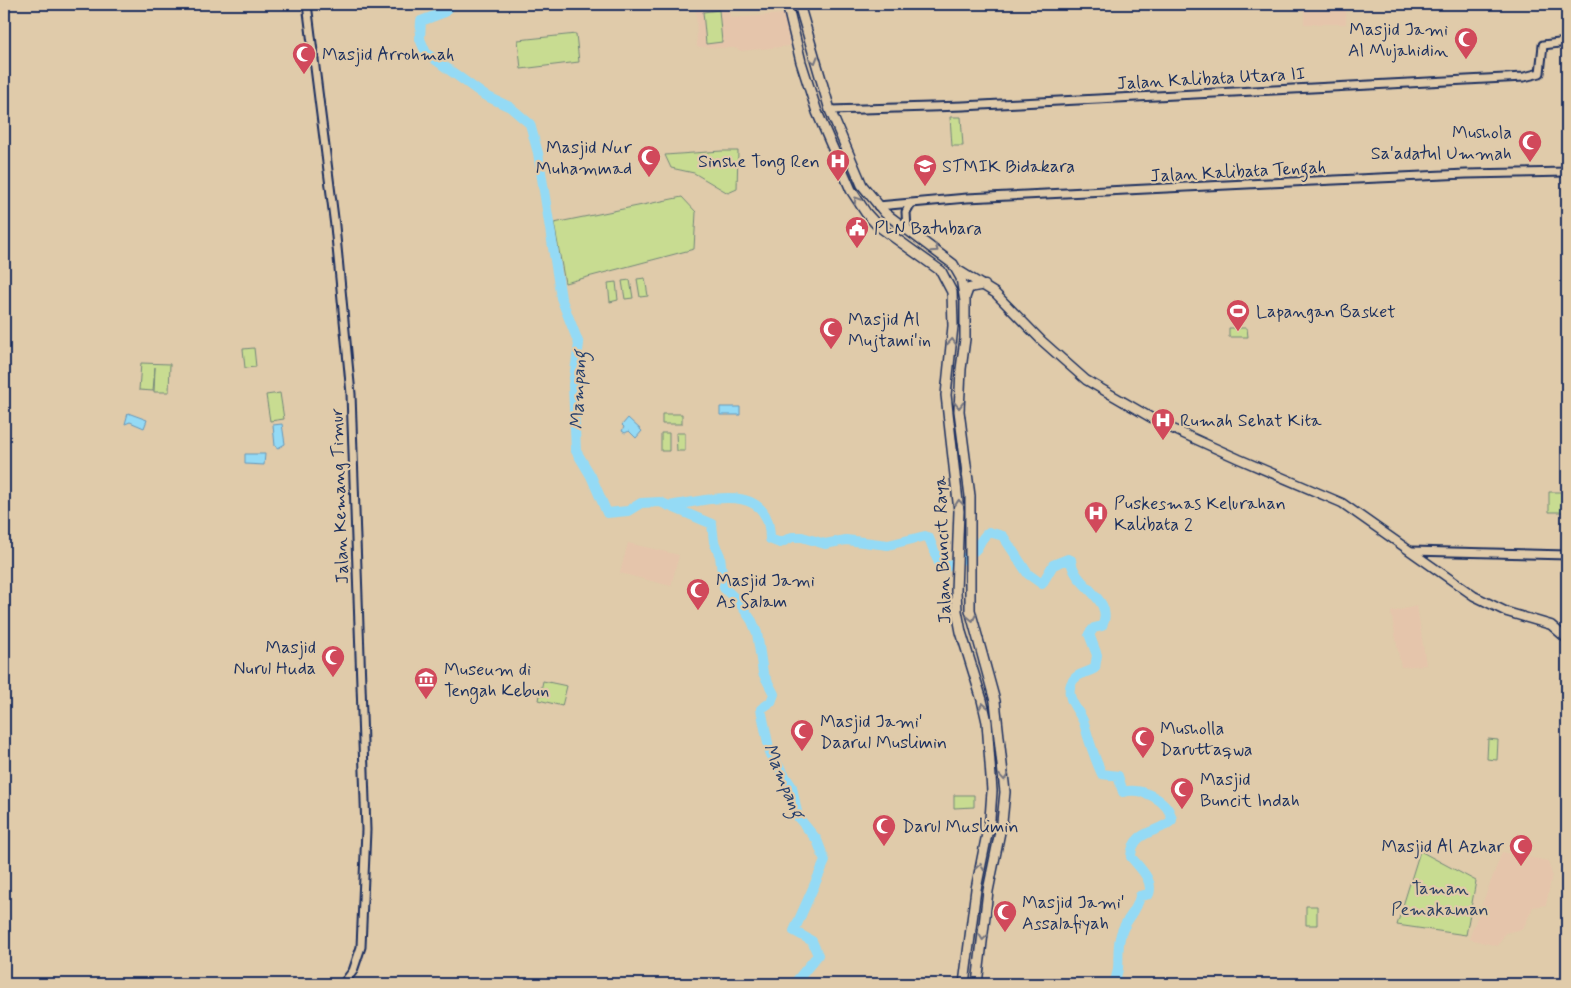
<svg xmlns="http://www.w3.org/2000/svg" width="1571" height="988" font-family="Mynerve,sans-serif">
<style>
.built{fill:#e5c5ab}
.green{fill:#c8dc91;stroke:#728678}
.water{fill:#94daf5;stroke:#6496b9}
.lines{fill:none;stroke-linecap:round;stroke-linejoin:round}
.river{stroke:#94daf5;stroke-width:10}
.tertiary-casing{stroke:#1b2f5e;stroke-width:11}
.secondary-casing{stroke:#1b2f5e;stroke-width:11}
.primary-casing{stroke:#1b2f5e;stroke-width:12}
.tertiary{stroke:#e0cbaa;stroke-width:7}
.secondary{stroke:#e0cbaa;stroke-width:8}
.primary{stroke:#e0cbaa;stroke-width:9}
.oneway{stroke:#747580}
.labels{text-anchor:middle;stroke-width:4.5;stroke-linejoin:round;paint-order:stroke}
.poi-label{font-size:18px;fill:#1b2f5e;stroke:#e0cbaa;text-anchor:start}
.street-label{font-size:18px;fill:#1b2f5e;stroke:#e0cbaa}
.park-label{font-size:18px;fill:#2c4063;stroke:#e0cbaa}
.water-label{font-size:19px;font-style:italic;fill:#27406d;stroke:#e0cbaa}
</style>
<rect width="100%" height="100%" fill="#e0cbaa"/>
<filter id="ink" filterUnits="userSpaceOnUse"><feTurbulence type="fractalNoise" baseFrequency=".02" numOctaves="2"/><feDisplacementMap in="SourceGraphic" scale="10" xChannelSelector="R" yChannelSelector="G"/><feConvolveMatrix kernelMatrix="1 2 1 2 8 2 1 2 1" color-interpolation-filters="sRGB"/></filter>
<g filter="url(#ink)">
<!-- built -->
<path class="built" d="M696,4H728L730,18L784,14L790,46L741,51L735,48L697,47Z
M1304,4H1346V24H1304Z
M628,543L679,555L671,586L620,573Z
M1417,606L1426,665L1401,667L1391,612Z
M1502,852L1548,861L1552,875L1546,905L1533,907L1523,929L1505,933L1498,946L1469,939Z"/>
<!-- green -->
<path class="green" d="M719,10L722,42L706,44L703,12Z
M576,34L579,62L521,69L518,40Z
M950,117H961L963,146H952Z
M722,151H738L737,189L728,193L694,173L671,168L665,155Z
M682,197L696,212L694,249L565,283L554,223Z
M645,278L648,296L640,297L637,279Z
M630,280L633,298L625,299L622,281Z
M616,282L618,300L610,302L608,283Z
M1229,328H1247L1248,337H1229Z
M254,348L256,367L245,368L243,349Z
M141,363L170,364L169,392H154L155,367L153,391L139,390Z
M280,393L284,419L270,421L266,395Z
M662,414H682V424H662Z
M661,433H669V451H661Z
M676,433H685V451H677Z
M1549,492H1567V512H1549Z
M543,681L567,686L562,706L539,700Z
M1488,739L1498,740L1497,760L1487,759Z
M954,795H974V807L954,808Z
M1420,851L1476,881L1466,935L1397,925Z
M1306,906H1317V925H1306Z"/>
<!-- water -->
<path class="water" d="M720,407H740V415H720Z
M128,413L147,420L144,428L130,422L125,424Z
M628,418L642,431L636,438L629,431L625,433L622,431L624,427L622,425Z
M282,424L285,444L278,448L275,446L273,425Z
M245,454H265L264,465L245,464Z"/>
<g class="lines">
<!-- river -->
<path class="river" d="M452,4L445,12L421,21L420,39L426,53L484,95L510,107L530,124L538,153L561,298L579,344L573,385L576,451L591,476L607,513L628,511L641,503L660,502L712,524L714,542L720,556L724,588L739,602L752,621L757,633L763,673L774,694L771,702L761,709L770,753L792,787L798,817L817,840L825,861L794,931L812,941L818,955L794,984
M669,506C706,501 770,479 770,539L780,543L792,537H802L825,544L846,540L888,545L925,536L929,538L941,568C951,566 971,556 977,548C981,541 982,537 989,532L1003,536L1028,574L1042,584L1053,565L1068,559L1071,560C1073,586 1116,599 1102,626L1094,628L1089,634L1097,655L1095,668C1087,674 1076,672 1071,684C1065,699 1080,711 1084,723C1089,741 1094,757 1102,774L1118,776L1123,792C1142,787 1169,800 1172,820C1159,834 1132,829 1131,857C1139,867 1154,880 1149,894L1140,896C1137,914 1123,920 1120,938C1116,954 1122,969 1113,984"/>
<!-- tertiary casing -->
<g class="tertiary-casing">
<path id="tertiary" d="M307,4L335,226L351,394L366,830L361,947L353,971L343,984
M830,110L963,106L1524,77L1540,73L1543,45L1567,42
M878,206L967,198L1247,184L1466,174L1567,172
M907,230L906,212L911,203
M1412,551L1567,555"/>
</g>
<!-- secondary casing -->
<g class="secondary-casing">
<path id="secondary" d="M958,270L995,293L1042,341L1086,380L1162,424L1239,459L1342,503L1474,596L1507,612L1551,625L1567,639
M965,299L969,288L985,285"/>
</g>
<!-- primary casing -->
<g class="primary-casing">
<path id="primary" d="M787,4L801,62L817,112L851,190L866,213L877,225L941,271L952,292L953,326L946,395L959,511L956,591L957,611L961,632L982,700L987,722L992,791L990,819L976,889L964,984
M799,4L830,110L862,185L885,213L953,264L961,278L965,301V339L961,369L959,411L970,496V610L995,701L1005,792L1002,822L988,891L977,984"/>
</g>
<!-- tertiary -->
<use href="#tertiary" class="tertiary"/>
<!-- secondary -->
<use href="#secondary" class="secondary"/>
<!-- primary -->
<use href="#primary" class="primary"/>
</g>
<!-- one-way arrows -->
<defs><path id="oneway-chevron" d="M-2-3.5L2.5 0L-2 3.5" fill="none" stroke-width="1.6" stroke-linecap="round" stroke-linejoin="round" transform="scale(1.25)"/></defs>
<g class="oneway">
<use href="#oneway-chevron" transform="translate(814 60) rotate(74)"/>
<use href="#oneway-chevron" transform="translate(857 200) rotate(-123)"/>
<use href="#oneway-chevron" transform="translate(935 249) rotate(35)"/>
<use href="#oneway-chevron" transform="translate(952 342) rotate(-86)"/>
<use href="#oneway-chevron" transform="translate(959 405) rotate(89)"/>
<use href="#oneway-chevron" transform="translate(959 503) rotate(-94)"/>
<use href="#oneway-chevron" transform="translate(972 618) rotate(78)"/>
<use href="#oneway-chevron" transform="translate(983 706) rotate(-101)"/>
<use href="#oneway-chevron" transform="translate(1004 777) rotate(85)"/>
<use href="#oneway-chevron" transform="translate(980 867) rotate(-80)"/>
<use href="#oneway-chevron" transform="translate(983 937) rotate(97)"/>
</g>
</g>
<!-- icons -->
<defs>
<g id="mosque-pin" transform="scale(1.25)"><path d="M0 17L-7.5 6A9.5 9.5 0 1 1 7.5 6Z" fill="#d1495b" stroke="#e0cbaa"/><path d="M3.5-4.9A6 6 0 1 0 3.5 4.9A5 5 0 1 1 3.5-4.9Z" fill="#fff"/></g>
<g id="hospital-pin" transform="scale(1.25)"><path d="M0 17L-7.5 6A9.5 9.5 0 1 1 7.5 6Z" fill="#d1495b" stroke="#e0cbaa"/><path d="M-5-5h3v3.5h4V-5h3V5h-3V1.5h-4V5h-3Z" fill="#fff"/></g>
<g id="university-pin" transform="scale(1.25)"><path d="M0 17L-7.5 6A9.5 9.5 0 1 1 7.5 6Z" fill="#d1495b" stroke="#e0cbaa"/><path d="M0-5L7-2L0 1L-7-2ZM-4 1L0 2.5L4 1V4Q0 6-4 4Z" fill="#fff"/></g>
<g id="civic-pin" transform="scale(1.25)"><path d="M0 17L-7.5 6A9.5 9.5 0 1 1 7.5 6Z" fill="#d1495b" stroke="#e0cbaa"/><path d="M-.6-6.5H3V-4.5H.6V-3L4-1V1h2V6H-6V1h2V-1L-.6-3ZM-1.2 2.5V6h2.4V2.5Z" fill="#fff"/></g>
<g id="stadium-pin" transform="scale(1.25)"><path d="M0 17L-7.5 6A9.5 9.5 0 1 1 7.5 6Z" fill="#d1495b" stroke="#e0cbaa"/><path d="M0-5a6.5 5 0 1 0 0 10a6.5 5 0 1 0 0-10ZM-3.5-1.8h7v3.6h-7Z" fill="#fff"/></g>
<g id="museum-pin" transform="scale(1.25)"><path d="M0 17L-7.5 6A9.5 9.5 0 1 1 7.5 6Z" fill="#d1495b" stroke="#e0cbaa"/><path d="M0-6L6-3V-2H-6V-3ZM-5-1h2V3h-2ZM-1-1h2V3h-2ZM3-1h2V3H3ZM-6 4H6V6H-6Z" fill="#fff"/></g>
</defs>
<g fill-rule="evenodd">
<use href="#mosque-pin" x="1466" y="39"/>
<use href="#mosque-pin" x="304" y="54"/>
<use href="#mosque-pin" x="1530" y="142"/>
<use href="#mosque-pin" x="649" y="157"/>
<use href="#hospital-pin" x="838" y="161"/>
<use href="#university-pin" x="925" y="166"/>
<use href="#civic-pin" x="857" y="228"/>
<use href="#stadium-pin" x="1238" y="311"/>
<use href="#mosque-pin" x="831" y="329"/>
<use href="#hospital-pin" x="1163" y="420"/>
<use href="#hospital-pin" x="1096" y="513"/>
<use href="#mosque-pin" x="698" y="590"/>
<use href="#mosque-pin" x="333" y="657"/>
<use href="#museum-pin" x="426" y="679"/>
<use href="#mosque-pin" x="802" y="731"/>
<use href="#mosque-pin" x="1143" y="738"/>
<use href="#mosque-pin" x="1182" y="789"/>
<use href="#mosque-pin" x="884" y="826"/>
<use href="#mosque-pin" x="1521" y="846"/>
<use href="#mosque-pin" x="1005" y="912"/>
</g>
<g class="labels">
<!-- poi labels -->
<g class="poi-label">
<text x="1448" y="35" text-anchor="end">Masjid Jami<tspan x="1448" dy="21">Al Mujahidin</tspan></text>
<text x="322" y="60">Masjid Arrohmah</text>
<text x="1512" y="138" text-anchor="end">Mushola<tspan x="1512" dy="21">Sa'adatul Ummah</tspan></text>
<text x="632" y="153" text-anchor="end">Masjid Nur<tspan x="632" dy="21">Muhammad</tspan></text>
<text x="820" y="167" text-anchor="end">Sinshe Tong Ren</text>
<text x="942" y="172">STMIK Bidakara</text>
<text x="874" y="234">PLN Batubara</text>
<text x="1256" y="317">Lapangan Basket</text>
<text x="848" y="325">Masjid Al<tspan x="848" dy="21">Mujtami'in</tspan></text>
<text x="1180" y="426">Rumah Sehat Kita</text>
<text x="1114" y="509">Puskesmas Kelurahan<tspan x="1114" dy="21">Kalibata 2</tspan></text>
<text x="716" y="586">Masjid Jami<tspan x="716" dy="21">As Salam</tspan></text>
<text x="316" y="653" text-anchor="end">Masjid<tspan x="316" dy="21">Nurul Huda</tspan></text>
<text x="444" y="675">Museum di<tspan x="444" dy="21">Tengah Kebun</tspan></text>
<text x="820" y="727">Masjid Jami'<tspan x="820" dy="21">Daarul Muslimin</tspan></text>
<text x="1160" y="734">Musholla<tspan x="1160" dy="21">Daruttaqwa</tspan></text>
<text x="1200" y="785">Masjid<tspan x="1200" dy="21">Buncit Indah</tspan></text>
<text x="902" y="832">Darul Muslimin</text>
<text x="1504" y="852" text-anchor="end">Masjid Al Azhar</text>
<text x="1022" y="908">Masjid Jami'<tspan x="1022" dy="21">Assalafiyah</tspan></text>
</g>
<!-- street labels -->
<g class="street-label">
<text transform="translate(1211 78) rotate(-3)" y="6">Jalan Kalibata Utara II</text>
<text transform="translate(1238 171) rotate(-3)" y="6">Jalan Kalibata Tengah</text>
<text transform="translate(339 496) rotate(-92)" y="6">Jalan Kemang Timur</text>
<text transform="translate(942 550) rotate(-92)" y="6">Jalan Buncit Raya</text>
</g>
<!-- park labels -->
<g class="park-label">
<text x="1440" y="894">Taman<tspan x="1440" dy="21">Pemakaman</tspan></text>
</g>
<!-- water labels -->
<g class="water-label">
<text transform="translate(577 390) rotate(-88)" y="7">Mampang</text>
<text transform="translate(785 780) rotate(67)" y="7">Mampang</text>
</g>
</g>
<!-- margin -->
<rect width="1571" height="988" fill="none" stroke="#e0cbaa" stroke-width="20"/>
<rect x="10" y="10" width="1551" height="968" fill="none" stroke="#1b2f5e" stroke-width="2" filter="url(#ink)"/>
</svg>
